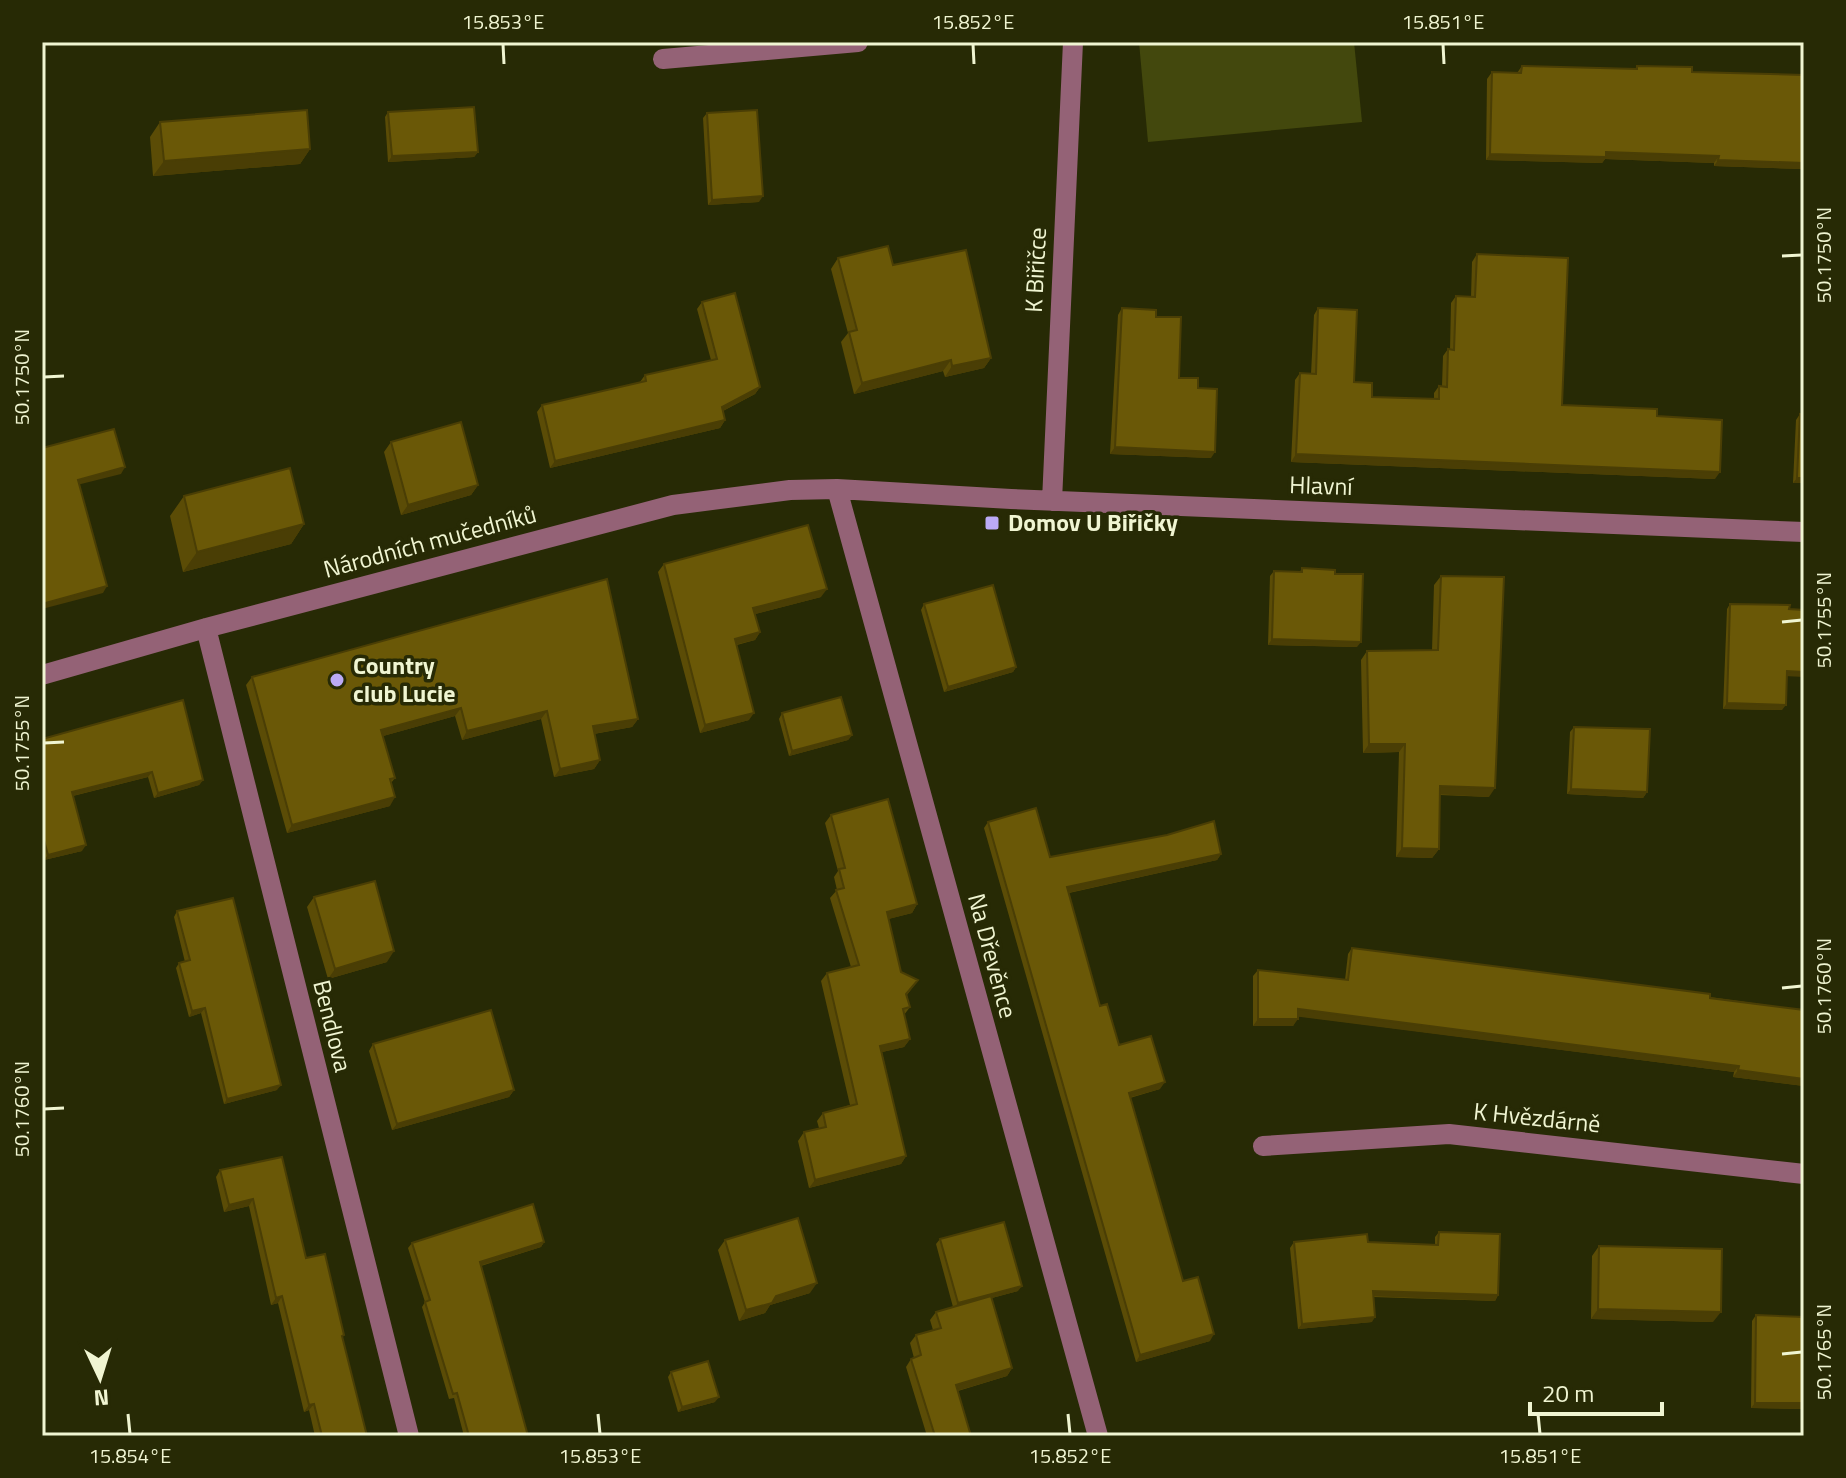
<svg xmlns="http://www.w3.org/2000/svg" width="1846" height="1478" font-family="'Titillium Web',sans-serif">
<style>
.green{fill:#43480d}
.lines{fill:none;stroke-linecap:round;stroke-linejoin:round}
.minor{stroke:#946276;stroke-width:20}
.wall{fill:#5b4c06}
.shaded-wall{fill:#4a3e05}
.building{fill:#6a5807;stroke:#4a3e05;stroke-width:2}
.ticks{fill:none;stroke:#f0f5d2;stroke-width:3}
.poi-dot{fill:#bbaaf6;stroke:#272a05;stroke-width:3}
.labels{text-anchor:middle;stroke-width:7;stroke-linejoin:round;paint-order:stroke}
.street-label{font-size:24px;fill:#f0f5d2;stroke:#272a05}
.poi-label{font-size:24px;font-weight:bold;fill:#f0f5d2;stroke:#272a05;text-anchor:start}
.neatline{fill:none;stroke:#f0f5d2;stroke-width:3}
.ticks-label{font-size:20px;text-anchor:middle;fill:#f0f5d2}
</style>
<rect width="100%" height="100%" fill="#272a05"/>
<!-- green -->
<path class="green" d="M1139,42H1354L1362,122L1148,142Z"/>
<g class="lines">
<!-- minor -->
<path class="minor" d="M663,59L858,42
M837,489L1098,1436
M1052,501L1073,42
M206,628L409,1436
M42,675L206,628L673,505L790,490L837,489L1011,499L1804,532
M1263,1146L1449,1134L1804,1174"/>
</g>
<!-- wall -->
<path class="wall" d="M1522,66L1635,69L1637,66L1692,72L1804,75V169L1714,166V163L1605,159L1602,163L1486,160L1487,79L1492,72L1517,73Z
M388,112L478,152L474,157L388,162L385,117Z
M707,113L759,202L708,205L703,118Z
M160,122L310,149L300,164L153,176L150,137Z
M1477,254L1562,405L1657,416L1715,479L1291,462L1295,380L1300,373L1311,374L1314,315L1318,308L1354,382L1372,397L1434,399V393L1439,386H1442L1443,356L1448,349L1450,350L1451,303L1456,296L1471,297L1472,262Z
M838,258L893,265L991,358L984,368L945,377L943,371L854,394L841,342L848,333L831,269Z
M702,302L760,387L755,394L723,411L725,420L720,428L550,468L537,412L542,405L640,382L645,375L711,360L697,309Z
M1122,308L1156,317L1179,378L1198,388L1211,458L1110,454L1118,315Z
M1800,414L1804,483H1793L1796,420Z
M391,442L478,485L471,495L401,515L384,452Z
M184,496L304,524L291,544L183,572L170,516Z
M664,564L821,597L755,614L760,632L755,640L737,645L749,720L700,733L658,572Z
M1302,568L1335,574L1357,647L1268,645L1270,576L1274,571L1300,572Z
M1441,576L1489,797L1440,795L1439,849L1432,858L1396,857L1399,752L1363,753L1361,660L1367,651L1432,650L1434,585Z
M924,604L1016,667L1013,672L944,692L921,610Z
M1730,604L1787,676L1782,710L1723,709L1727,609Z
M252,677L638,719L632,727L594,734L600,760L594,769L554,777L541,719L462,740L455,716L383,736L395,778L391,783L390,806L287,833L246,685Z
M782,713L852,735L848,740L789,756L779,719Z
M1574,727L1647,792L1643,798L1567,794L1570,732Z
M42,739L203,780L199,785L154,798L148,777L73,796L82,851L44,860L42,852Z
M831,815L917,904L912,913L888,919L901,972L918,980L907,995L910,1007L904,1015L910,1039L904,1047L882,1052L906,1156L901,1164L809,1188L798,1141L804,1132L819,1128L817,1121L823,1113L850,1105L821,981L827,973L851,967L830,898L837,890L834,877L838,871L825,823Z
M988,822L1050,857L1221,854L1217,860L1069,893L1100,1006L1119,1045L1160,1089L1130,1098L1183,1281L1210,1341L1136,1362L984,828Z
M314,897L387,962L328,979L307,907Z
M177,911L277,1090L224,1104L201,1013L189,1017L176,968L179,963L185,962L174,917Z
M1352,948L1804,1010V1086L1733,1077L1734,1072L1298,1016L1293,1026H1253V976L1258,970L1345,980L1348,954Z
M373,1044L514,1090L509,1097L392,1130L369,1051Z
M282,1157L306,1258L342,1338L367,1436H315L309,1410L304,1412L278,1303L271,1305L249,1206L224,1212L216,1177L220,1170Z
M1439,1232L1498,1295L1495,1301L1373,1297L1372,1322L1298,1329L1290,1248L1294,1242H1368L1435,1245V1237Z
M940,1239L1018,1291L992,1298L1012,1368L1007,1376L958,1391L971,1436H927L906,1367L911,1359L914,1358L910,1343L916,1335L933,1330L930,1320L936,1312L953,1307L936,1244Z
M725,1240L810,1293L770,1305L765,1313L739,1321L718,1250Z
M544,1242L541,1247L481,1266L528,1436H464L454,1398L449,1399L422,1307L425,1302L408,1248L412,1243Z
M1599,1246L1713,1322L1591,1319L1592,1256Z
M1756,1315L1804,1317V1409L1751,1408L1752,1321Z
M671,1372L715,1402L678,1412L668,1377Z"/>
<!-- shaded-wall -->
<path class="shaded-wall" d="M310,149L300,164L153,176L164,161Z
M478,152L474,157L388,162L392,156Z
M1606,152L1719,156L1714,163L1605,159L1602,163L1486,160L1490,154Z
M1718,160L1804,163V169L1714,166Z
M763,196L759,202L708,205L712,200Z
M991,358L984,368L945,377L952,366Z
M951,360L943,371L854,394L862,383Z
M760,387L755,394L717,414L722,407Z
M725,420L720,428L550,468L555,461Z
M1115,447L1215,452L1211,458L1110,454Z
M1296,454L1720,472L1715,479L1291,462Z
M125,467L121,474L73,486L78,480Z
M1797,478H1804V483H1793Z
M478,485L471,495L401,515L408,505Z
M304,524L291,544L183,572L197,552Z
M107,586L103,593L42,609V604Z
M827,589L821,597L748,616L753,608Z
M760,632L755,640L730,646L735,639Z
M1272,639L1361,642L1357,647L1268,645Z
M1016,667L1013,672L944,692L948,687Z
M1787,671L1804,672V677L1784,676Z
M1727,703L1786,705L1782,710L1723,709Z
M461,708L455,716L376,738L381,730Z
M547,711L541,719L462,740L467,731Z
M754,713L749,720L700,733L705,725Z
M638,719L632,727L587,735L593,726Z
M852,735L848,740L789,756L792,751Z
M1369,744H1405L1399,752L1363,753Z
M600,760L594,769L554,777L560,769Z
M152,772L148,777L68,797L72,792Z
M203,780L199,785L154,798L158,793Z
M1440,786L1495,788L1489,797L1434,794Z
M1571,789L1647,792L1643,798L1567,794Z
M395,797L390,806L287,833L292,825Z
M86,845L82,851L44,860L48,855Z
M1402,848L1439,849L1432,858L1396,857Z
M1221,854L1217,860L1063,894L1067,887Z
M917,904L912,913L881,921L887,912Z
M394,951L387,962L328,979L335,969Z
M205,1008L201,1013L189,1017L192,1011Z
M1298,1009L1739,1066L1734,1072L1293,1016Z
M1258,1019H1298L1293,1026H1253Z
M910,1039L904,1047L874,1054L880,1046Z
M1738,1070L1804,1079V1086L1733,1077Z
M1165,1082L1160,1089L1124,1099L1129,1093Z
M281,1085L277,1090L224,1104L227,1099Z
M514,1090L509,1097L392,1130L397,1124Z
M906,1156L901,1164L809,1188L815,1180Z
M253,1199L249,1206L224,1212L229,1205Z
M544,1242L541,1247L476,1267L480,1262Z
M817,1283L810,1293L770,1305L765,1313L739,1321L746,1310L776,1296Z
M1022,1286L1018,1291L954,1308L958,1303Z
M1373,1291L1498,1295L1495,1301L1369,1296Z
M282,1296L278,1303L271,1305L276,1298Z
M1598,1309L1721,1312L1713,1322L1591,1319Z
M1375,1317L1372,1322L1298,1329L1302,1324Z
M1214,1334L1210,1341L1136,1362L1140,1355Z
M1012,1368L1007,1376L950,1393L956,1385Z
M719,1397L715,1402L678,1412L682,1407Z
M1755,1403H1804V1409L1751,1408Z
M314,1404L309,1410L304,1412L309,1405Z"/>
<!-- building -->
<path class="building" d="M1522,66L1637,69V66L1692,67V72L1804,75V163L1718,160L1719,156L1606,152V157L1490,154L1492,72L1521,73Z
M474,107L478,152L392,156L388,112Z
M307,110L310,149L164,161L160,122Z
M757,110L763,196L712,200L707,113Z
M888,246L893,265L966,250L991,358L952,366L951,360L862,383L849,332L857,330L838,258Z
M1477,254L1568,258L1562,405L1657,409V416L1722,420L1720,472L1296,454L1300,373L1316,374L1318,308L1357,310L1354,382L1372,383V397L1439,399V386L1447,387L1448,349L1454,350L1456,296L1475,297Z
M735,293L760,387L722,407L725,420L555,461L542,405L646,381L645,375L717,359L702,302Z
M1122,308L1156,310V317H1181L1179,378H1198V388L1217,389L1215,452L1115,447Z
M1800,414L1804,415V478H1797Z
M461,422L478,485L408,505L391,442Z
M114,429L125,467L78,480L107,586L42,604V448Z
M290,468L304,524L197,552L184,496Z
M808,525L827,589L753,608L760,632L735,639L754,713L705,725L664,564Z
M1302,568L1335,570V574H1363L1361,642L1272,639L1274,571L1302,572Z
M1441,576L1504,577L1495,788L1440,786L1439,849L1402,848L1405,744H1369L1367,651L1438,650Z
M607,579L638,719L593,726L600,760L560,769L547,711L467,731L461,708L381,730L395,778L390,779L395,797L292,825L252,677Z
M993,585L1016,667L948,687L924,604Z
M1730,604L1790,605L1789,609L1804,610V672L1787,671L1786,705L1727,703Z
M841,697L852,735L792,751L782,713Z
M183,700L203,780L158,793L152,772L72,792L86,845L48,855L42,833V739Z
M1574,727L1650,729L1647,792L1571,789Z
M888,799L917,904L887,912L901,972L918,980L906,994L910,1007L903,1009L910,1039L880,1046L906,1156L815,1180L804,1132L826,1127L823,1113L857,1104L827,973L859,965L836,890L844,888L839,869L845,868L831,815Z
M1036,808L1050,857L1167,835L1214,821L1221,854L1067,887L1100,1006L1107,1004L1119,1045L1151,1036L1165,1082L1129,1093L1183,1281L1198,1277L1214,1334L1140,1355L988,822Z
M375,881L394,951L335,969L314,897Z
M233,898L281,1085L227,1099L205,1008L192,1011L179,963L190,960L177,911Z
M1352,948L1710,994V998L1804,1010V1079L1738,1070L1739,1066L1298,1009V1019H1258V970L1348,980Z
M491,1010L514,1090L397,1124L373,1044Z
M282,1157L306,1258L325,1254L344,1335L342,1336L367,1436H322L314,1404L309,1405L282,1296L276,1298L253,1199L229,1205L220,1170Z
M533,1204L544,1242L480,1262L528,1436H469L457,1393L453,1394L425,1302L430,1300L412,1243Z
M798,1218L817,1283L776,1296L772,1303L746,1310L725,1240Z
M1004,1222L1022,1286L958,1303L940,1239Z
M1439,1232L1500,1234L1498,1295L1373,1291L1375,1317L1302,1324L1294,1242L1367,1234L1368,1242L1438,1245Z
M1599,1246L1722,1249L1721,1312L1598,1309Z
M991,1296L1012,1368L956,1385L971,1436H935L911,1359L921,1355L916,1335L941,1328L936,1312Z
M1756,1315L1804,1317V1403H1755Z
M708,1361L719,1397L682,1407L671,1372Z"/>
<!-- ticks -->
<path class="ticks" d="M503,44L504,64M973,44L974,64M1443,44L1444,64M1782,256L1802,255M44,377L64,376M1782,622L1802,620M44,743L64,742M1782,988L1802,986M44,1109L64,1108M1782,1354L1802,1352M128,1414L130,1434M598,1414L600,1434M1068,1414L1070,1434M1538,1414L1540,1434"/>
<!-- markers -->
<g class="poi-dot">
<rect x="984" y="515" width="16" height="16" rx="4"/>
<circle cx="337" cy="680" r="8"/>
</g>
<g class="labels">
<!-- street labels -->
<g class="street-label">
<text transform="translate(1036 270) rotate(-87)" y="8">K Biřičce</text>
<text transform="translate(1321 486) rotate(2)" y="8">Hlavní</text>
<text transform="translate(430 542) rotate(-15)" y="8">Národních mučedníků</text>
<text transform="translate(992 956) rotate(75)" y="8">Na Dřevěnce</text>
<text transform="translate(332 1026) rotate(76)" y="8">Bendlova</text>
<text transform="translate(1537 1118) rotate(6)" y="8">K Hvězdárně</text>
</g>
<!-- poi labels -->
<g class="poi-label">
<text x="1008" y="531">Domov U Biřičky</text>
<text x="353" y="674">Country<tspan x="353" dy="28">club Lucie</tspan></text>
</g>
</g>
<!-- border -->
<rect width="1846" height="1478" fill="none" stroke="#272a05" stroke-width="88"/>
<!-- north arrow -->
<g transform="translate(100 1378) rotate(176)" stroke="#272a05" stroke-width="6" paint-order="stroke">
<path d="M0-6L14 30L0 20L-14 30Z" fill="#f0f5d2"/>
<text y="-12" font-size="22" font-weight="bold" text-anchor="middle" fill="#f0f5d2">N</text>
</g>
<!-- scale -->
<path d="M1530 1402v12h132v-12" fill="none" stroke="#f0f5d2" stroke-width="4"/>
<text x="1542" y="1402" font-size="24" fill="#f0f5d2" stroke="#272a05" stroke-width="6" paint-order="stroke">20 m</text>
<rect x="44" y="44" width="1758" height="1390" class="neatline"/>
<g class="ticks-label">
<text x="503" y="29">15.853°E</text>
<text x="973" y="29">15.852°E</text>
<text x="1443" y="29">15.851°E</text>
<text transform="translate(1824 255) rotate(-90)" y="7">50.1750°N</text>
<text transform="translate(22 377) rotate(-90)" y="7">50.1750°N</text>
<text transform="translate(1824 620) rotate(-90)" y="7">50.1755°N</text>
<text transform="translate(22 743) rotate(-90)" y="7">50.1755°N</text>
<text transform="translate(1824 986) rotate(-90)" y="7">50.1760°N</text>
<text transform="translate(22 1109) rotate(-90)" y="7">50.1760°N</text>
<text transform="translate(1824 1352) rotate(-90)" y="7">50.1765°N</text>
<text x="130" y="1463">15.854°E</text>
<text x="600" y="1463">15.853°E</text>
<text x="1070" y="1463">15.852°E</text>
<text x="1540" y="1463">15.851°E</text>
</g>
</svg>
